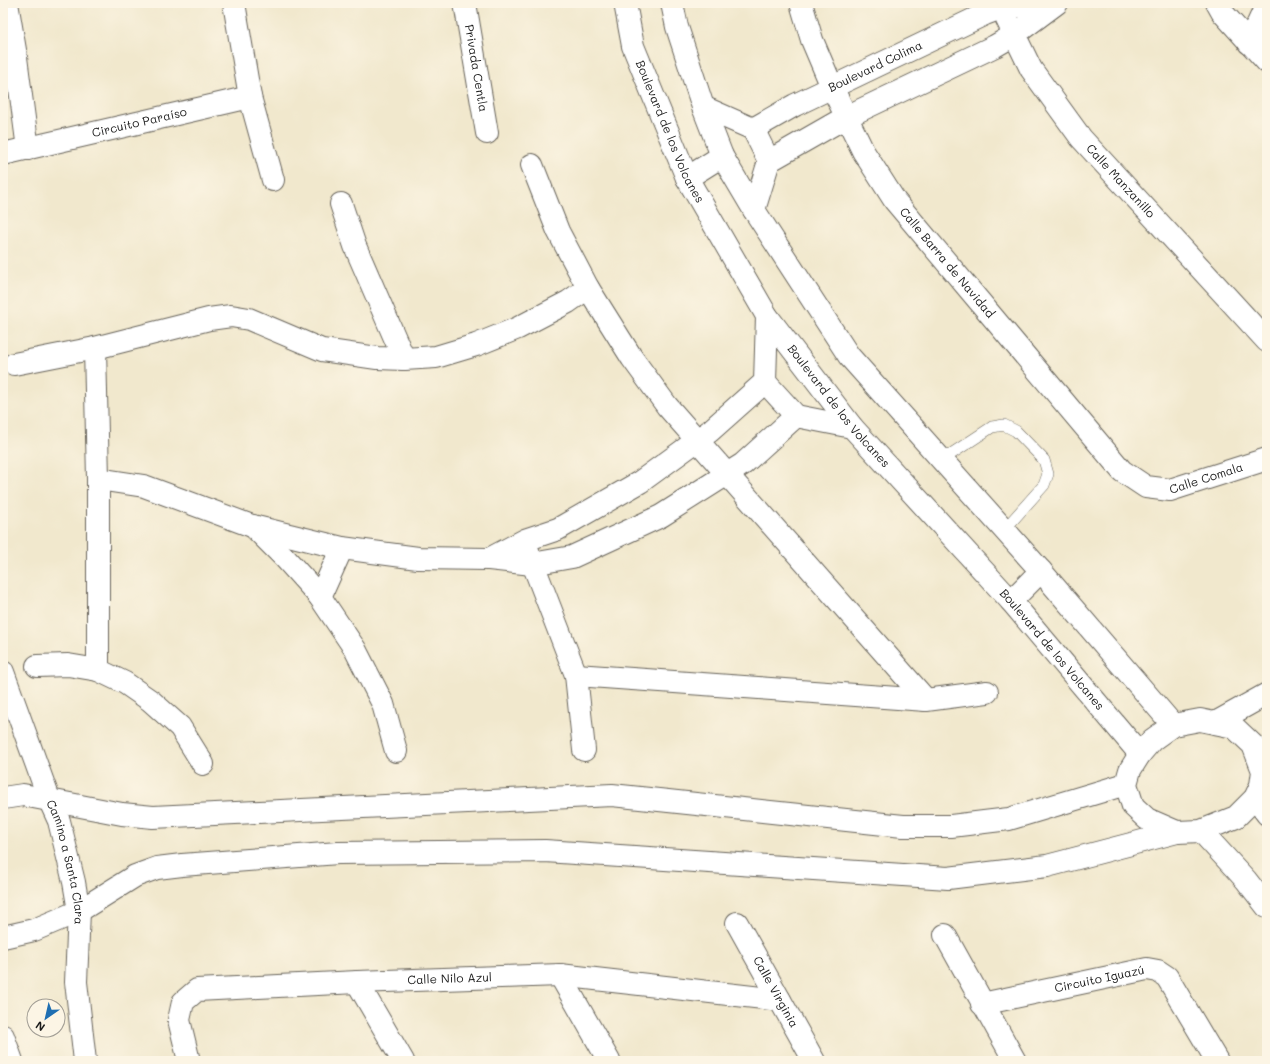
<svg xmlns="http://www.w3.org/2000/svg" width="1270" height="1064" font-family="Mali,sans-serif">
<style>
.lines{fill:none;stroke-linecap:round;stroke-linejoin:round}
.service-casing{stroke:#67635a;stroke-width:12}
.minor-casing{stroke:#67635a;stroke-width:24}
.tertiary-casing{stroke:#67635a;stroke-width:24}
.secondary-casing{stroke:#67635a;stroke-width:24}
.service{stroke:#fff;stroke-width:11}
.minor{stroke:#fff;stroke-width:22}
.tertiary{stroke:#fff;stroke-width:22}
.secondary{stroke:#fff;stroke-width:22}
.labels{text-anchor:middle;stroke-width:3.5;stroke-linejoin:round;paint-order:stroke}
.street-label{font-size:12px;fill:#1c1c1c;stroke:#fcf5e5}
</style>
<rect width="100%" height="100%" fill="#fcf5e5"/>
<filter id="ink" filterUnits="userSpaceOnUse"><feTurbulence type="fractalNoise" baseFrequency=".025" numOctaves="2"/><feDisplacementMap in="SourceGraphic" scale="8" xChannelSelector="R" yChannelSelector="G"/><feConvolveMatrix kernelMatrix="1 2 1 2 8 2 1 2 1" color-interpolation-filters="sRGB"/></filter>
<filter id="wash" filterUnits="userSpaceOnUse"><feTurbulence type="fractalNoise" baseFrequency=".012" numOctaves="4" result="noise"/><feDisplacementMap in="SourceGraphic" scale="16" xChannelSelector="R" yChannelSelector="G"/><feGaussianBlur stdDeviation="0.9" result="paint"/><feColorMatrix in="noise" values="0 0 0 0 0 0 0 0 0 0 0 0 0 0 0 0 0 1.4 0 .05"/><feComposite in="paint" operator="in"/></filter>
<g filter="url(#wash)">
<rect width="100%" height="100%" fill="#f1e8cd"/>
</g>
<g filter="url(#ink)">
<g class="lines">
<!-- service casing -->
<g class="service-casing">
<path id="service" d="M942,460L992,427L1004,425L1016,431L1044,460L1048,474L1044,485L1004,530"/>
</g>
<!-- minor casing -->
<g class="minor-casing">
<g id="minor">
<path d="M7,3L15,50L28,149"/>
<path d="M234,3L250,97L273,180"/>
<path id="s1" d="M465,3L487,133"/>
<path id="s2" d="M801,3L812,40L832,87L863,151L895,201L1122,471L1146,487L1170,490L1267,459"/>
<path id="s3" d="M999,3L1031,69L1081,138L1267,341"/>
<path d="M1217,3L1222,12L1267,62"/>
<path d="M1249,43L1267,4"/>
<path id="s4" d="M703,107L753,129L795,105L985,14L1001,8L1055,3"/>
<path d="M753,129L769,161"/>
<path id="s5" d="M3,154L250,97"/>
<path d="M532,165L558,231L588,288L632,358L667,406L926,700"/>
<path d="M341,204L355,246L404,359"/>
<path d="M754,210L769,161L846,117L995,46L1014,35L1057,3"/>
<path d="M95,348L98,479V670"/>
<path d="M14,364L95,348L209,319L231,316L249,319L322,350L377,358L404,359L436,357L476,345L518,328L568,302L588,288"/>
<path d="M765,382L796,416"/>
<path d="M98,479L144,486L252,526L342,548L418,558L489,559L532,564L572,557L661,516L743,464L796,416L852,427"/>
<path d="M253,526L284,557L320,597L355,649L383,704L396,751"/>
<path d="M528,551L576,675L584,750"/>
<path d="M489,559L525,540L558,529L640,482L710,431L765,382L767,316"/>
<path d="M320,597L342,548"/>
<path d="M37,666L68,665L98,670L125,683L151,701L180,727L203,764"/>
<path d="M576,675L926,700L987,692"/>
<path d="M1215,723L1267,694"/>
<path d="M3,798L23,795L122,814L153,817L612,795L903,826H951L1009,819L1126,784"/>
<path id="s6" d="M737,923L814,1061"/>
<path d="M945,935L1015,1061"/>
<path d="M3,937L34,930L79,911L135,876L157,868L182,865L338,853L545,851L948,878L1047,866L1177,832"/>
<path d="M560,975L609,1061"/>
<path d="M357,982L403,1061"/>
<path id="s7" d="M982,1004L1147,969L1158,971L1167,977L1217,1061"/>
<path id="s8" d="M189,1061L179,1020L183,1002L197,990L357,982L560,975L780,1000"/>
</g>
</g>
<!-- tertiary casing -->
<g class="tertiary-casing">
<g id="tertiary">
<path id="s9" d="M625,3L633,46L687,178L767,316L852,427L1011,601L1140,754"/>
<path d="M672,3L677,27L703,107L722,156L754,210L849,356L1041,571L1173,725"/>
<path d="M687,178L722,156"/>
<path d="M1011,601L1041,571"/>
<path d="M1200,720L1234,727L1253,745L1263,771L1261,785L1255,798L1236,817L1201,831L1177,832L1147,819L1133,806L1126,784L1130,770L1140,754L1152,740L1173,725Z"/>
<path d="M1255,798L1267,814"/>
<path d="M1201,831L1246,880L1267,907"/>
</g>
</g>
<!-- secondary casing -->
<g class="secondary-casing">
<g id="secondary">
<path id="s10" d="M3,672L49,799L59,821L74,882L79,911L76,982L85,1061"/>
<path d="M3,1036L12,1061"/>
</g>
</g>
<!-- service -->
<use href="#service" class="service"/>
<!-- minor -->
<use href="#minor" class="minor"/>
<!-- tertiary -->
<use href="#tertiary" class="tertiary"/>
<!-- secondary -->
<use href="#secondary" class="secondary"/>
</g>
</g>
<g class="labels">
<!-- street labels -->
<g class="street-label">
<text dy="4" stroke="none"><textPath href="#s4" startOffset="192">Boulevard Colima</textPath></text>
<text dy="4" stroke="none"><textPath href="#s1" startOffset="66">Privada Centla</textPath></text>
<text dy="4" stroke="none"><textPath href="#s5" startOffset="140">Circuito Paraíso</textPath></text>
<text dy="4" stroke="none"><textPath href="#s9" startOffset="137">Boulevard de los Volcanes</textPath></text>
<text dy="4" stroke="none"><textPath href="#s3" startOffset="217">Calle Manzanillo</textPath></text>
<text dy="4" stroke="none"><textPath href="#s2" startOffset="301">Calle Barra de Navidad</textPath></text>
<text dy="4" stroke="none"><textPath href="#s9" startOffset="461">Boulevard de los Volcanes</textPath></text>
<text dy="4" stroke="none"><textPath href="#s2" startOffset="664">Calle Comala</textPath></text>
<text dy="4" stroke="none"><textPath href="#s9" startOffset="785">Boulevard de los Volcanes</textPath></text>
<text dy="4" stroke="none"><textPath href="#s10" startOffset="201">Camino a Santa Clara</textPath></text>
<text dy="4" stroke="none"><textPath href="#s8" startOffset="332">Calle Nilo Azul</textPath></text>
<text dy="4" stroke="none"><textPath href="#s7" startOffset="120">Circuito Iguazú</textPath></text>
<text dy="4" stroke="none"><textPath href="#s6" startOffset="79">Calle Virginia</textPath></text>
</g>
</g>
<!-- margin -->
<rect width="1270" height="1064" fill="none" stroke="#fcf5e5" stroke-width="16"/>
<!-- north arrow -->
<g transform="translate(46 1018) rotate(214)"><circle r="19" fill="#fcf5e5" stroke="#a29e95"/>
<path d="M0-3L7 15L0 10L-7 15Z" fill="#1f6fb2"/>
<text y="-6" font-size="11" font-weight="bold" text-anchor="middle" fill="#1c1c1c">N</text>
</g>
</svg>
